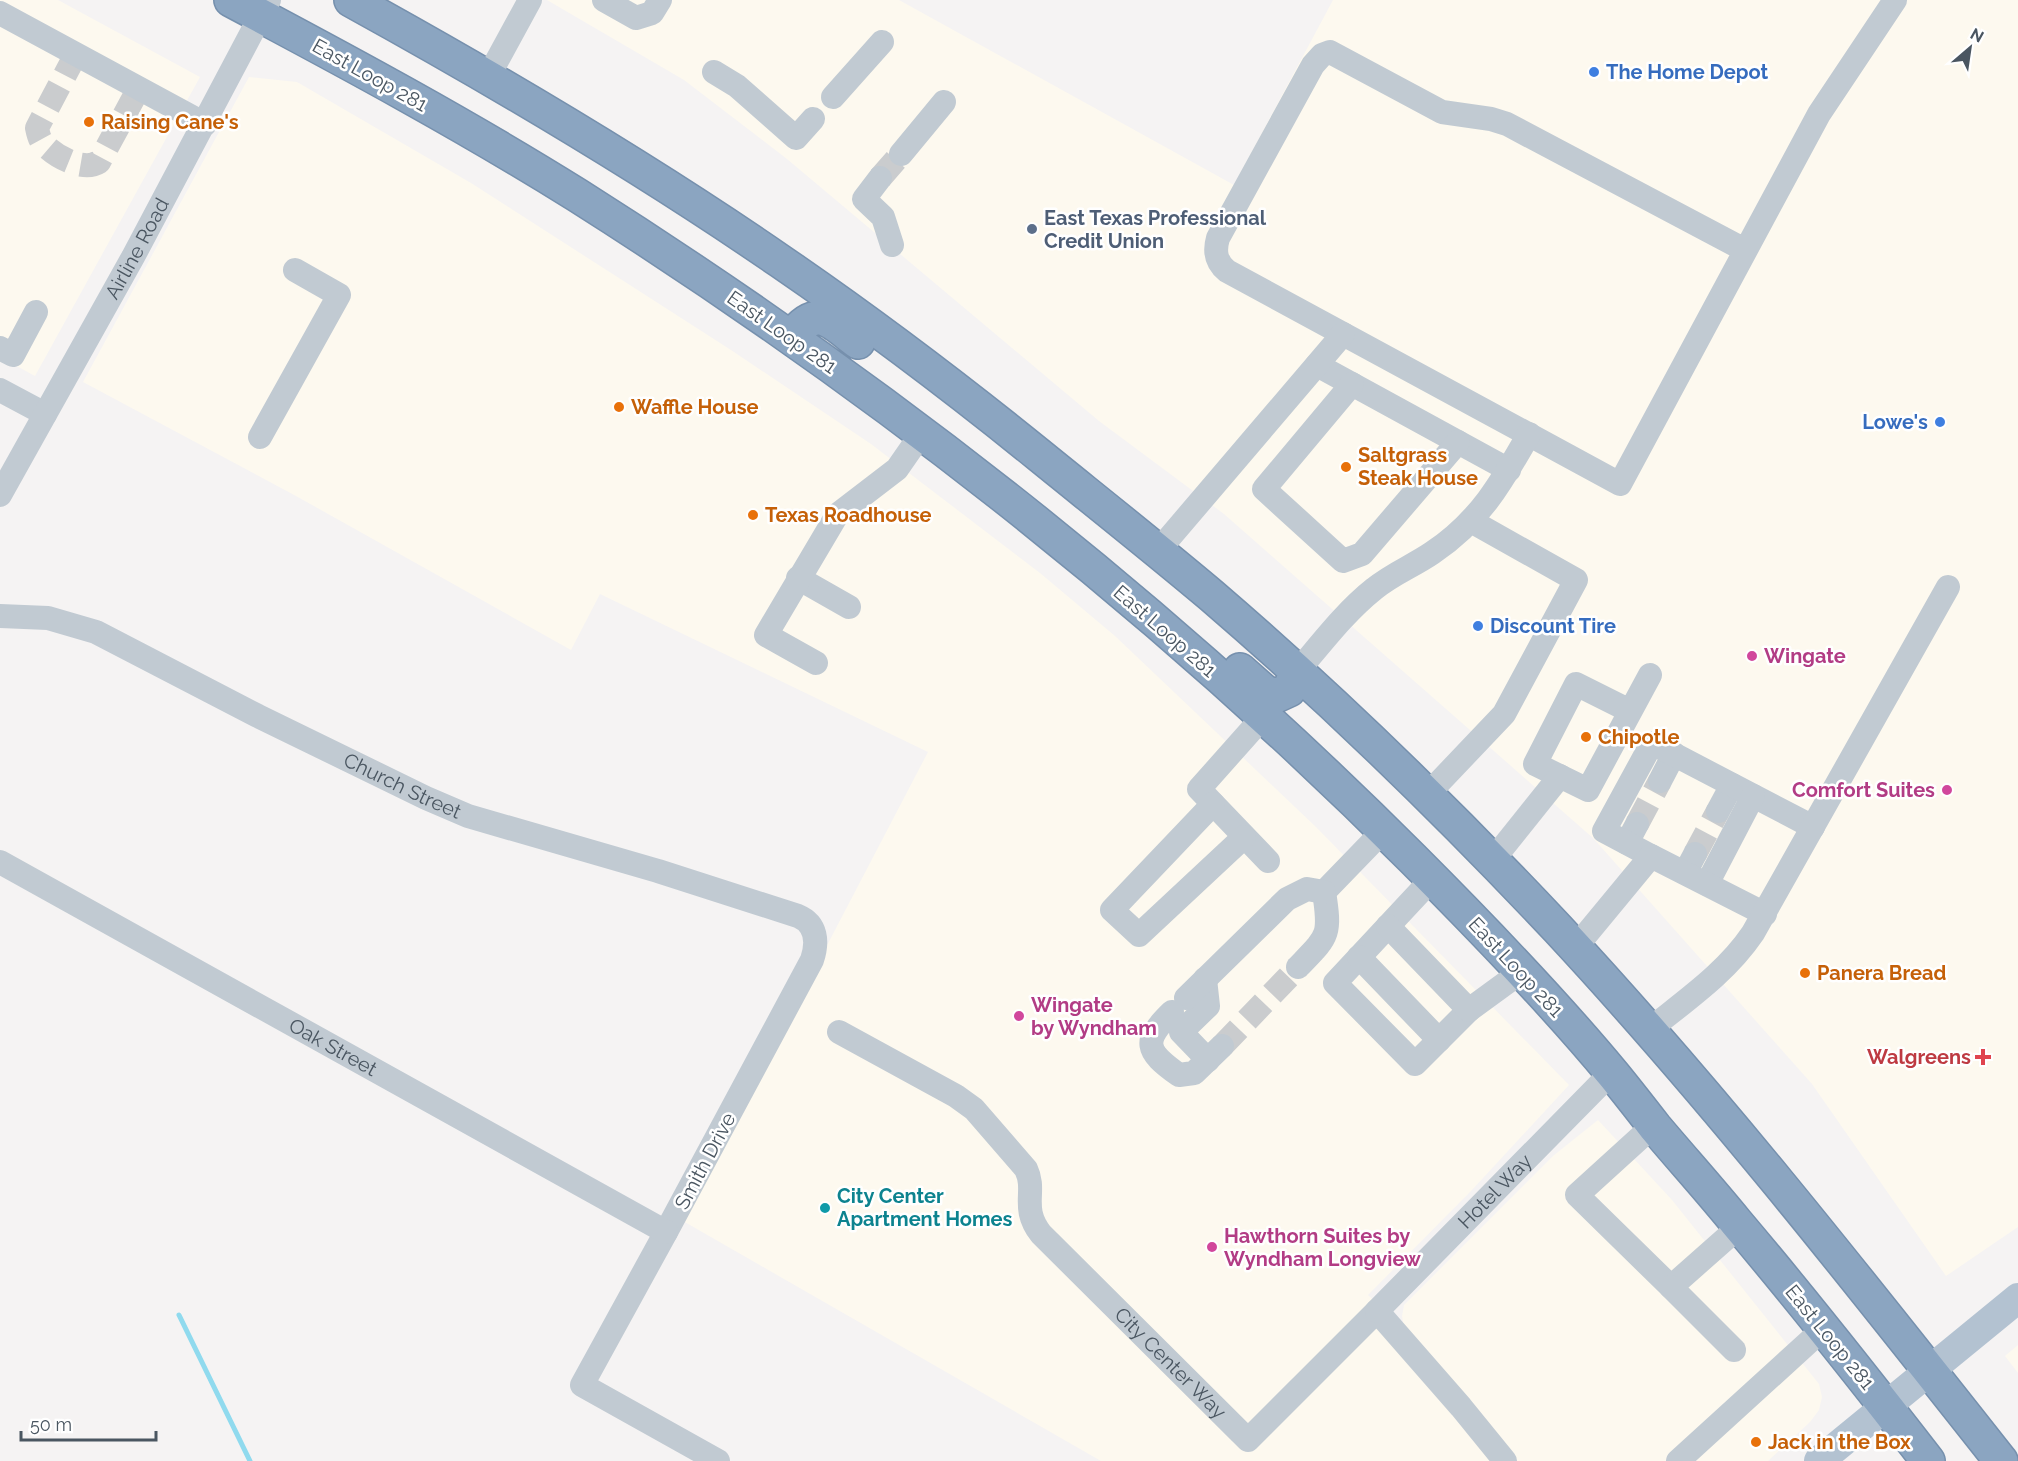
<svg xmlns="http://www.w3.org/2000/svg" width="2018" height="1461" font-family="Raleway,sans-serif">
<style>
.commercial{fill:#fdf9ef}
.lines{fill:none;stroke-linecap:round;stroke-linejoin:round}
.stream{stroke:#90daee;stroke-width:5}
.minor-tunnel{stroke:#caccce;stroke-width:24;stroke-dasharray:24 12;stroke-linecap:butt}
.highway-casing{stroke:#7690ad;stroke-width:36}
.minor{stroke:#c1cad2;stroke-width:24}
.major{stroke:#b3c2d1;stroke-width:30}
.highway{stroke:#8ba5c1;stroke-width:33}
.shop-dot{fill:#3f7fe0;stroke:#fff;stroke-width:2}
.food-dot{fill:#e8710a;stroke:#fff;stroke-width:2}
.service-dot{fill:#5c6f8a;stroke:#fff;stroke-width:2}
.hotel-dot{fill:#d1479c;stroke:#fff;stroke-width:2}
.health-dot{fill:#e0444e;stroke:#fff;stroke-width:2}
.culture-dot{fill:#0f9aa8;stroke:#fff;stroke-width:2}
.labels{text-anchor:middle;stroke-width:5;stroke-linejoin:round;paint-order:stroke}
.shop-label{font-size:20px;font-weight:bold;fill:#366cbe;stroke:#fff;text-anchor:start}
.street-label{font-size:20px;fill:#4a5661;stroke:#fff}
.food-label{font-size:20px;font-weight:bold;fill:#c56008;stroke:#fff;text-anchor:start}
.service-label{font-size:20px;font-weight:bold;fill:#4e5e75;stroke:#fff;text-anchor:start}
.hotel-label{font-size:20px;font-weight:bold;fill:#b23c85;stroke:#fff;text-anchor:start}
.health-label{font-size:20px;font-weight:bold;fill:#be3a42;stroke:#fff;text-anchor:end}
.culture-label{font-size:20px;font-weight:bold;fill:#0d838f;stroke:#fff;text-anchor:start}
</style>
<rect width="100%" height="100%" fill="#f5f3f3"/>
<!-- commercial -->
<path class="commercial" d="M0,0H58L200,77L35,376L0,357Z
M547,0H899L1234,185L1333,0H2018V1227L1946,1276L1812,1084L1593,838L1224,514L1099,421L787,159L684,80Z
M249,77L297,82L471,183L731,350L871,444L1040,573L1115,636L1316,827L1569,1085L1471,1191L1368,1295L1404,1329L1402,1316L1404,1305L1553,1156L1598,1120L1672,1200L1819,1384L1822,1397L1819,1410L1810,1422L1768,1461H1101L683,1221L928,752L600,594L571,650L296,496L83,382Z
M2018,1345V1373L2005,1356Z"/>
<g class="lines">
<!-- stream -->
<path class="stream" d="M179,1315L250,1461"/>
<!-- minor-tunnel -->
<path class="minor-tunnel" d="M76,54L37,128C38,133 39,138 42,142C53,156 83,172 99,162L139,88
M880,178L901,154
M1637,824L1660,781
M1695,854L1718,811
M1222,1046L1298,967"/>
<!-- highway casing -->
<g class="highway-casing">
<path id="highway" d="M231,0C348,62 465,125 577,195C877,385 1160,606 1412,858C1481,927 1550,998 1613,1074C1627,1091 1641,1109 1655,1127C1682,1159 1710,1190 1736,1222C1802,1300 1866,1381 1928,1461
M351,0C498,81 642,166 780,261C869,322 955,387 1039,455C1097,502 1155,548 1212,596C1333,700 1449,813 1558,929C1715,1098 1858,1280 2001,1461
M791,338C817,302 831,322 858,342
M1240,670L1265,692L1276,696L1289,690L1297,672"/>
</g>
<!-- minor -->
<g class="minor">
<path d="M604,0L636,18L652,13L660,0"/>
<path d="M0,13L205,124"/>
<path d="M714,72L737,86L796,138L813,119"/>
<path d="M488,77L530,0"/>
<path d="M833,97L882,42"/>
<path d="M901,154L944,102"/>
<path d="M880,178L864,199L883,217L892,245"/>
<path d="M1745,250L1507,124L1491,119L1442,112L1330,52L1322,55L1313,65L1218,238C1214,252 1216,262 1227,271L1620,484L1819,114L1895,0"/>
<path d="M0,348L13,355L36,312"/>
<path d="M1317,365L1509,470"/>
<path d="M1352,384L1264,489L1343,561L1362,554L1458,442"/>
<path d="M0,390L45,414"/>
<path d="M260,437L339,295L295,270"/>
<path id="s1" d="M0,495L133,257L269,0"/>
<path d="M1158,551L1343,334"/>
<path d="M798,578L849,607"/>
<path id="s2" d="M0,616L48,618L96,632L258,716L426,798L468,816L658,871L798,916C817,924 818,942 812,960L666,1232L582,1385L718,1461"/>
<path d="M816,663L766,635L837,515L897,469L922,433"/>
<path d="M1297,672C1321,644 1345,612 1374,589C1392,574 1413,566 1432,553C1479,522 1502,482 1529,434"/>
<path d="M1630,711L1576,684L1535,764L1588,790L1650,675"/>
<path d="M1263,717L1199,789L1268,861"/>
<path d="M1660,781L1674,754"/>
<path d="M1427,795L1504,714L1576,580L1471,521"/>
<path d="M1213,804L1112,910L1139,935L1244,837"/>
<path d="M1718,811L1732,785"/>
<path d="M1627,843L1637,824"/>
<path d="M1651,856L1604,831L1652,743L1813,827"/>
<path d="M1492,861L1560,776"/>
<path id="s3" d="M0,862L666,1232"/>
<path d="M1685,873L1695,854"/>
<path d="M1432,879L1335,983L1415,1064L1469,1010"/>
<path d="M1707,884L1753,796"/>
<path d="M1324,892L1384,830"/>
<path d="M1388,926L1469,1010L1521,972"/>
<path d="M1575,948L1651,856L1765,914"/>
<path d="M1359,957L1439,1040"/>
<path d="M1298,967C1328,936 1331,936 1324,892"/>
<path d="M1205,979L1208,1006L1181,1032L1208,1060"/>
<path d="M1186,998L1287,899L1307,889L1324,892"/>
<path d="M1172,1012C1142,1041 1145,1051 1179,1075L1194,1073L1222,1046"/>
<path d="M1649,1030C1686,1000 1726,973 1753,933L1948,587"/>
<path id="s4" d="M839,1032L956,1096L974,1109L1026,1169C1037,1192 1020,1207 1041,1234L1248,1440L1377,1311L1461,1407L1505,1461"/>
<path d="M1654,1125L1577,1195L1671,1287L1740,1226"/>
<path d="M1671,1287L1734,1350"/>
<path id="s5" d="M1377,1311L1612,1072"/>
<path d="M1678,1461L1823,1329"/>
</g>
<!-- major -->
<path class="major" d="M1819,1461L2018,1298"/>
<!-- highway -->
<use href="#highway" class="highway"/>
</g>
<!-- markers -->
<g class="shop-dot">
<circle cx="1594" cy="72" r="6"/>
<circle cx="1940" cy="422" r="6"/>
<circle cx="1478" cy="626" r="6"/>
</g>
<g class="food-dot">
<circle cx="89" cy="122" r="6"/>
<circle cx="619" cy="407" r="6"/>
<circle cx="1346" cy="467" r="6"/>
<circle cx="753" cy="515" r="6"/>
<circle cx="1586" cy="737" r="6"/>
<circle cx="1805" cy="973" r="6"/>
<circle cx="1756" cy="1442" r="6"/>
</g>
<circle class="service-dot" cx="1032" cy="229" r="6"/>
<g class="hotel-dot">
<circle cx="1752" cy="656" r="6"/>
<circle cx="1947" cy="790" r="6"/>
<circle cx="1019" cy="1016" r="6"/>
<circle cx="1212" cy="1247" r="6"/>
</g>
<path class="health-dot" d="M1980 1048h6v6h6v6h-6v6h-6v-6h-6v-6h6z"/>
<circle class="culture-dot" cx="825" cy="1208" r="6"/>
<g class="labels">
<!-- shop labels -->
<g class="shop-label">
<text x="1606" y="79">The Home Depot</text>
<text x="1928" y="429" text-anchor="end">Lowe's</text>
<text x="1490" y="633">Discount Tire</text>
</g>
<!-- street labels -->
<g class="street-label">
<text transform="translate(370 75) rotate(29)" y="7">East Loop 281</text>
<text dy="7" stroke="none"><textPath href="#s1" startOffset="282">Airline Road</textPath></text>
<text transform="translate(782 332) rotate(35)" y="7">East Loop 281</text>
<text transform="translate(1165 631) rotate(41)" y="7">East Loop 281</text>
<text dy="7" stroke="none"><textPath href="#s2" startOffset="441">Church Street</textPath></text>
<text transform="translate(1516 967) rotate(47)" y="7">East Loop 281</text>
<text dy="7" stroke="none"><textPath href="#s3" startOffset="381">Oak Street</textPath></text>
<text transform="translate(705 1161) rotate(-62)" y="7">Smith Drive</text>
<text dy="7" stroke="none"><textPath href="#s5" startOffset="168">Hotel Way</textPath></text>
<text transform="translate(1830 1337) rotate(51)" y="7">East Loop 281</text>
<text dy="7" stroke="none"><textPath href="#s4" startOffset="486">City Center Way</textPath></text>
</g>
<!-- food labels -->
<g class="food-label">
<text x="101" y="129">Raising Cane's</text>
<text x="631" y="414">Waffle House</text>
<text x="1358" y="462">Saltgrass<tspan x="1358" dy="23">Steak House</tspan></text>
<text x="765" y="522">Texas Roadhouse</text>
<text x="1598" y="744">Chipotle</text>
<text x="1817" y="980">Panera Bread</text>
<text x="1768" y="1449">Jack in the Box</text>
</g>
<!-- service labels -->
<g class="service-label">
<text x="1044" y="225">East Texas Professional<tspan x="1044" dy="23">Credit Union</tspan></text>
</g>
<!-- hotel labels -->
<g class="hotel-label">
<text x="1764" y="663">Wingate</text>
<text x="1935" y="797" text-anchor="end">Comfort Suites</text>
<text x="1031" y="1012">Wingate<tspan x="1031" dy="23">by Wyndham</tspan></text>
<text x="1224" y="1243">Hawthorn Suites by<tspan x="1224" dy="23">Wyndham Longview</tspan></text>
</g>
<!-- health labels -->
<g class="health-label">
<text x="1971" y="1064">Walgreens</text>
</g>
<!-- culture labels -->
<g class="culture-label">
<text x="837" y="1203">City Center<tspan x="837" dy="23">Apartment Homes</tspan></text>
</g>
</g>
<!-- north arrow -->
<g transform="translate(1970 48) rotate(29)" stroke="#ffffff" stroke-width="4.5" paint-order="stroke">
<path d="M0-4.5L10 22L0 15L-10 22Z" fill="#4a5661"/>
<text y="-9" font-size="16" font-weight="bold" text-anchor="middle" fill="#4a5661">N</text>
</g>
<!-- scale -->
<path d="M21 1431v9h135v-9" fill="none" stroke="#4a5661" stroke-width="3"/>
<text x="30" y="1431" font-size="18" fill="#4a5661" stroke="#ffffff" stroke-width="4.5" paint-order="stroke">50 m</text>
</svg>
